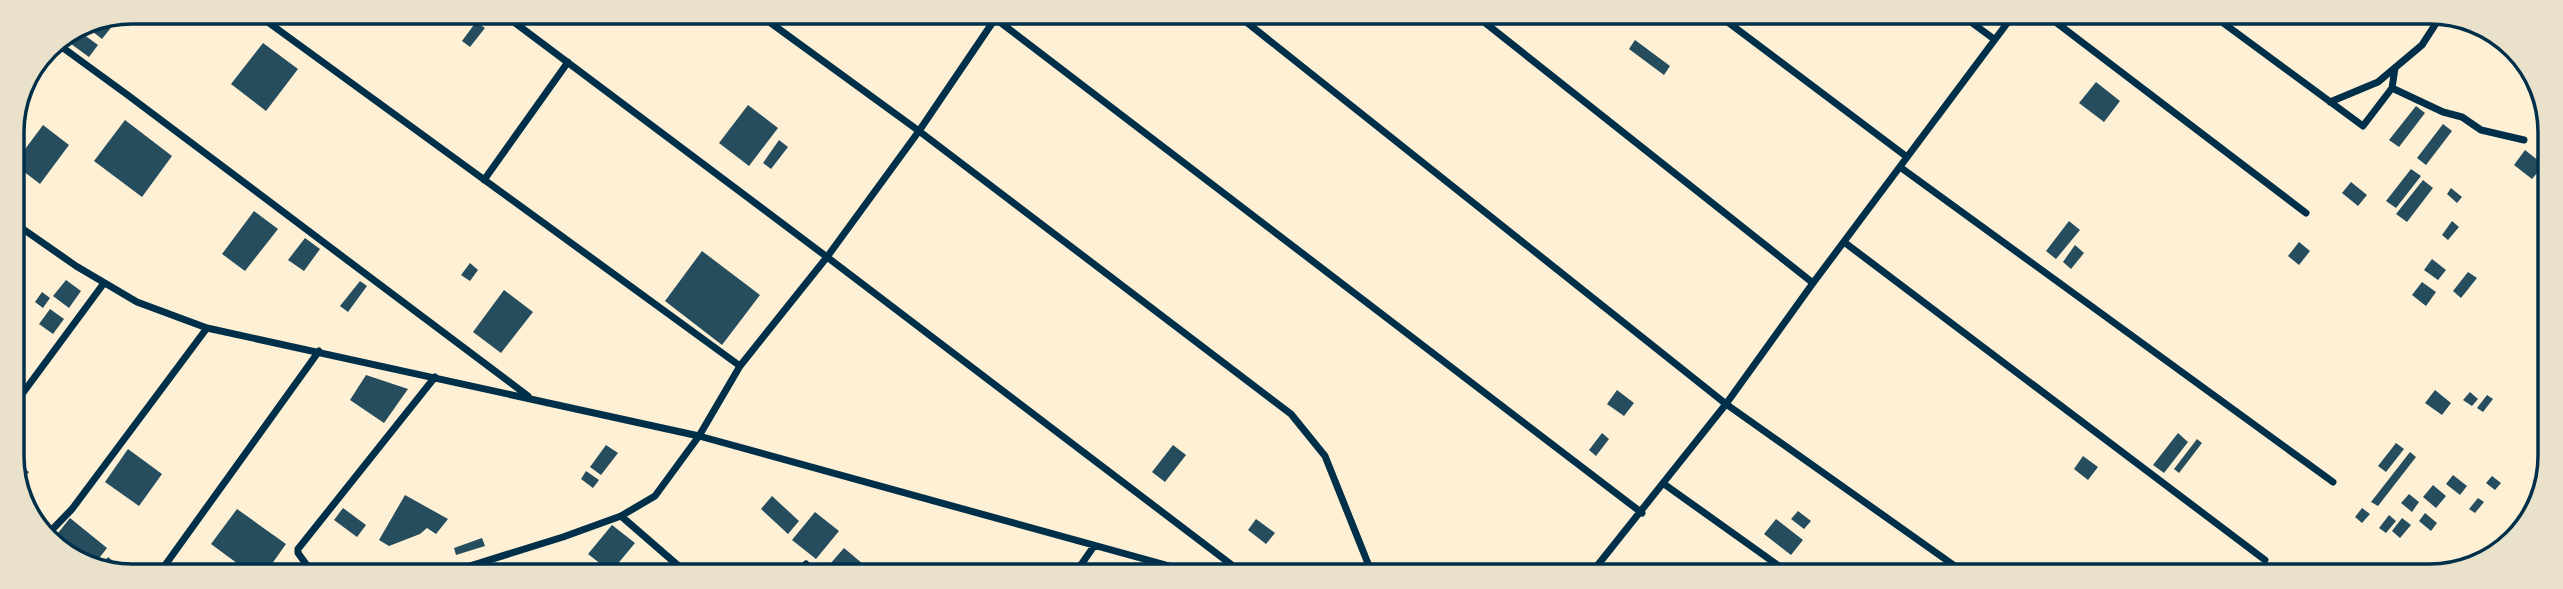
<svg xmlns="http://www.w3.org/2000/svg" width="2563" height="589" font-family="'Asap Condensed',sans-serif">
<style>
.building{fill:#264d5e}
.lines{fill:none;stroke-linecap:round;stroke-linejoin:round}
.minor{stroke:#003049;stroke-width:7}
.rim{fill:none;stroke:#003049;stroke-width:3.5}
</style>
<rect width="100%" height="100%" fill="#fdf0d5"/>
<!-- building -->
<path class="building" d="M121,15L102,39L83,24L87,21Z
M476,22L485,28L470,47L462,41Z
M76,29L98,45L89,57L67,41Z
M1635,40L1670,66L1664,75L1629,49Z
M263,43L298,69L266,111L231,84Z
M2096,82L2120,101L2104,122L2079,103Z
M748,105L778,128L749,166L719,143Z
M2416,106L2425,113L2399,147L2389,140Z
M125,120L172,156L142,197L94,161Z
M2443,124L2452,131L2426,165L2417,158Z
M43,125L69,145L40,184L14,164Z
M779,140L788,147L771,169L763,163Z
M2525,150L2544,165L2532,179L2514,165Z
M2411,169L2421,176L2396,208L2386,201Z
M2423,180L2433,188L2407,222L2396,214Z
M2351,182L2367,195L2358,206L2342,193Z
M2451,188L2462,197L2457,203L2447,194Z
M254,211L278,229L245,271L222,254Z
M2069,221L2080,230L2056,259L2046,251Z
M2452,221L2459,227L2448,240L2442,235Z
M305,238L320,249L304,271L288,260Z
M2299,242L2310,251L2299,265L2288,256Z
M2075,245L2084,253L2071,269L2063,262Z
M702,251L760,295L722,345L665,301Z
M2432,259L2446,270L2438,280L2424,270Z
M470,263L478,270L470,281L461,275Z
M2468,272L2477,278L2461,298L2453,291Z
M66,280L81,291L69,308L53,296Z
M360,281L367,286L348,312L340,306Z
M2422,282L2436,292L2426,306L2412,295Z
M504,290L533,312L501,353L473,332Z
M42,292L50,298L43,308L35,302Z
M50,309L64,319L53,334L39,324Z
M366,375L408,389L384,423L350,400Z
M1617,390L1634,403L1624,416L1607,404Z
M2435,390L2451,403L2442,415L2425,403Z
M2470,392L2478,399L2472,406L2463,400Z
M2487,395L2493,399L2483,412L2477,408Z
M1602,433L1609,439L1596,456L1589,450Z
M2178,433L2188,442L2164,473L2153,465Z
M2197,439L2202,443L2179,473L2174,469Z
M2396,443L2404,449L2386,472L2378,466Z
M606,445L618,453L601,475L590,467Z
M1173,445L1186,455L1165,482L1152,472Z
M128,449L162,474L139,506L105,482Z
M2410,452L2416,457L2378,506L2371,502Z
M2083,456L2098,467L2088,480L2074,469Z
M15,461L29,472L18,486L15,480Z
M586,471L599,480L593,488L581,479Z
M2453,475L2467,486L2460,495L2446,484Z
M2492,476L2501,483L2495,490L2486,483Z
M2433,485L2446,496L2436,508L2423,497Z
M2409,494L2419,502L2412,512L2401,503Z
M405,495L448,519L436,534L427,528L420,534L389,546L379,540Z
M772,496L799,521L788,534L761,509Z
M2478,498L2484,502L2475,513L2469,509Z
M343,508L366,525L357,537L334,520Z
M2362,508L2370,514L2362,523L2355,517Z
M237,509L286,544L264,575H253L211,544Z
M1798,511L1811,521L1804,529L1791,519Z
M815,512L839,531L816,559L792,540Z
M2425,513L2437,523L2431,531L2419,521Z
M2389,515L2396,521L2386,533L2379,528Z
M70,518L107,548L93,566L79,558L54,538Z
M2402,518L2411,525L2400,538L2392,531Z
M1256,519L1275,533L1266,544L1248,530Z
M1776,519L1803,540L1791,555L1764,534Z
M612,525L635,543L611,572L588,554Z
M482,538L485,546L456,555L454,548Z
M844,548L876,575H829L824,571Z
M108,557L130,575H109L98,569Z"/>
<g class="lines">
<!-- minor -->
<path class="minor" d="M254,12L740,366
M502,13L827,257L1245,575
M757,13L919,131L1291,414L1325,456L1373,576
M988,13L1642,513
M1235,13L1726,404L1969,576
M1474,14L1813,283
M1717,14L1907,157
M1960,14L1994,39
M2045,14L2306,213
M2211,14L2363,126L2392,88L2395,68
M55,42L129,96L528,396
M2392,88L2443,112L2462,117L2481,130L2524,140
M2330,102L2378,82L2422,45L2442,14
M1900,167L2333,482
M484,180L568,62
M13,222L76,266L137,302L207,328L699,436L1202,575
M1844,242L2265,560
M14,405L104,283
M1664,484L1793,576
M621,516L689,575
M45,537L72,509L207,328
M158,575L319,351
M314,575L298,553V549L435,377
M441,575L563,537L621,516L655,496L699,436L740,366L827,257L919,131L999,13
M794,575L806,564
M1074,575L1094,546
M1589,576L1726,404L1813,283L2014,14"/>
</g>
<!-- crop -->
<path d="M0 0H2563V589H0ZM132 24H2430A108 108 0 0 1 2538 132V456A108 108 0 0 1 2430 564H132A108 108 0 0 1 24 456V132A108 108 0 0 1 132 24Z" fill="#e9e1ca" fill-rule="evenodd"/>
<path class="rim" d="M132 24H2430A108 108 0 0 1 2538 132V456A108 108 0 0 1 2430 564H132A108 108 0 0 1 24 456V132A108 108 0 0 1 132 24Z"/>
</svg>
